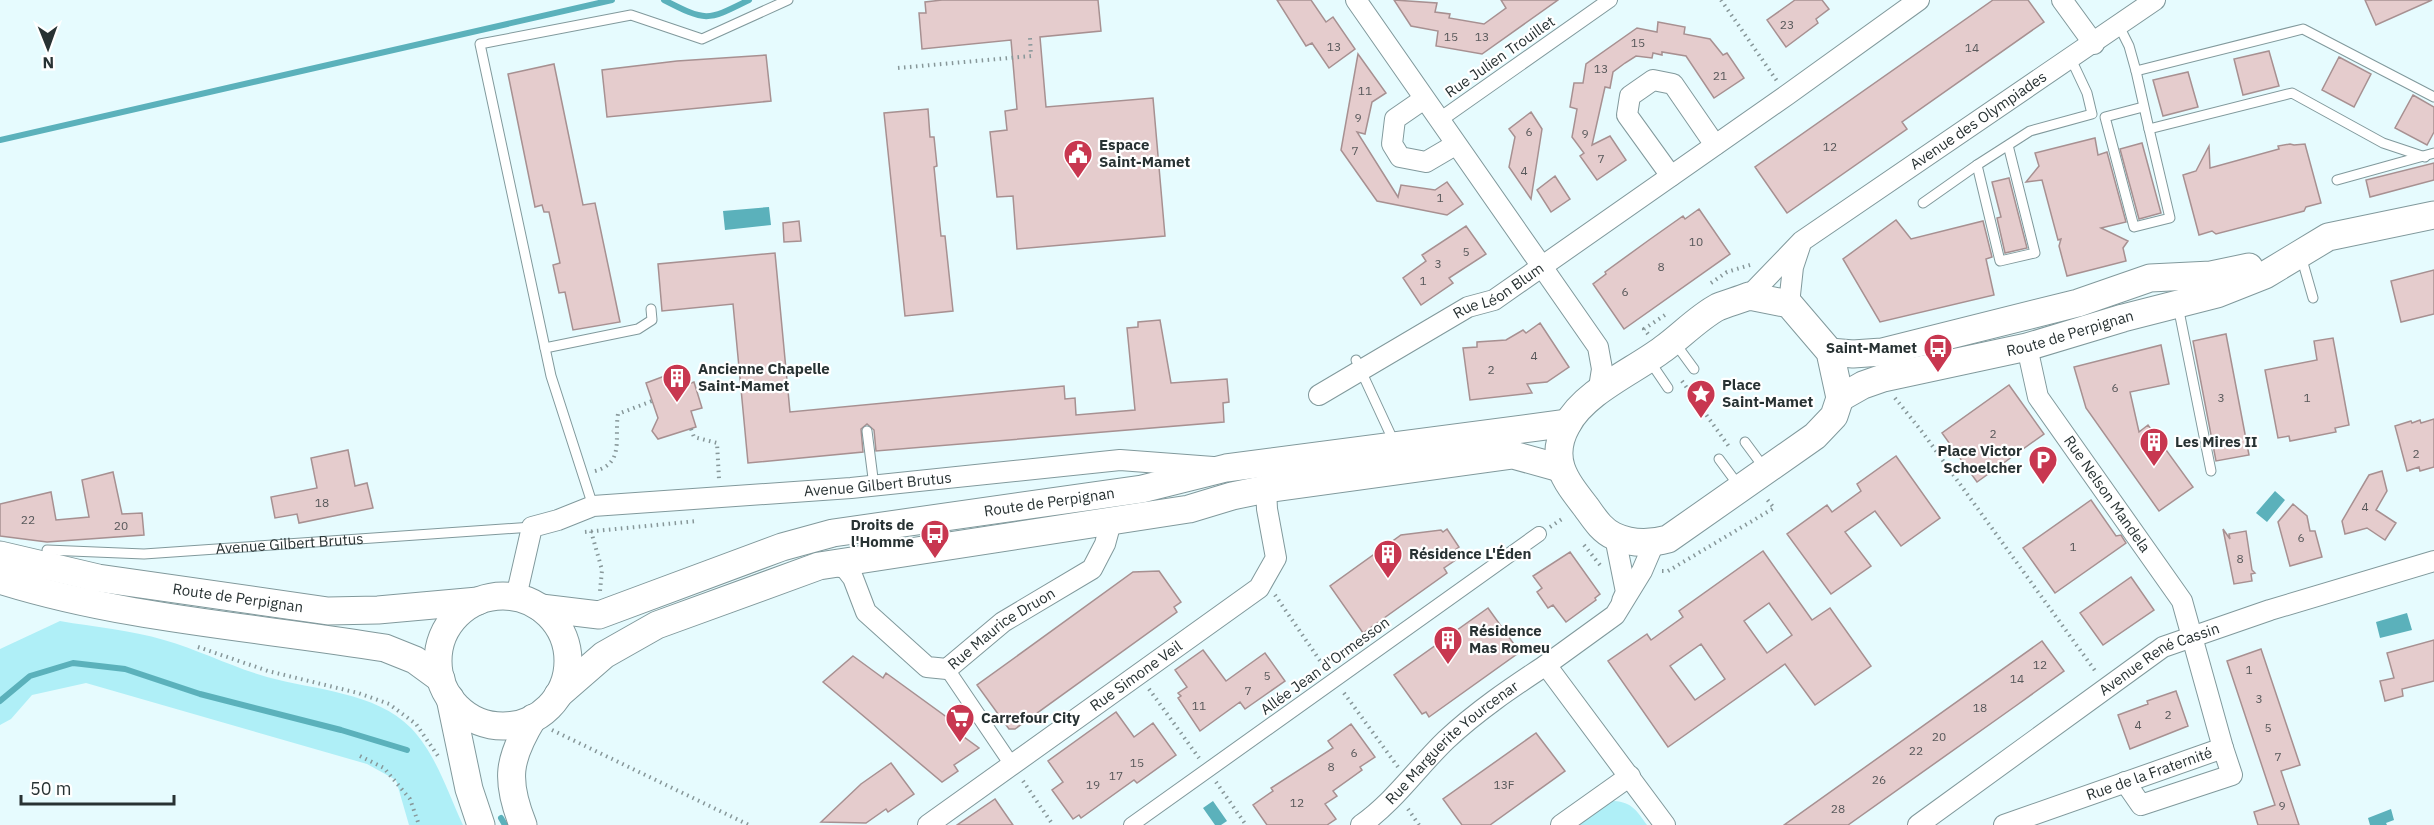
<svg xmlns="http://www.w3.org/2000/svg" width="2434" height="825" font-family="'IBM Plex Sans',sans-serif">
<style>
.green{fill:#afeff7}
.water{fill:#5bb1bb}
.lines{fill:none;stroke-linecap:round;stroke-linejoin:round}
.stream{stroke:#5bb1bb;stroke-width:6}
.building{fill:#e5cccd;stroke:#a79091;stroke-width:1.5;fill-rule:evenodd}
.service-casing{stroke:#81999c;stroke-width:11}
.pedestrian-casing{stroke:#81999c;stroke-width:16}
.minor-casing{stroke:#81999c;stroke-width:22}
.secondary-casing{stroke:#81999c;stroke-width:29}
.path{stroke:#879799;stroke-width:4;stroke-dasharray:1.5 4.5;stroke-linecap:butt}
.service{stroke:#fff;stroke-width:9}
.pedestrian{stroke:#fff;stroke-width:14}
.minor{stroke:#fff;stroke-width:20}
.secondary{stroke:#fff;stroke-width:27}
.labels{text-anchor:middle;stroke-width:4.5;stroke-linejoin:round;paint-order:stroke}
.number-label{font-size:12px;fill:#57585a}
.street-label{font-size:15px;fill:#283233;stroke:#fff}
.poi-label{font-size:15px;font-weight:bold;fill:#283233;stroke:#fff;text-anchor:start}
</style>
<rect width="100%" height="100%" fill="#e6fbfe"/>
<!-- green -->
<path class="green" d="M60,621C94,627 131,630 164,640C199,650 232,667 267,677C314,690 376,692 411,728C436,754 448,793 463,825H409L396,780L367,764L86,683L32,695L11,719L0,725V649Z
M1614,801C1632,802 1637,811 1647,825H1573L1606,802Z"/>
<!-- water -->
<path class="water" d="M769,207L771,225L725,230L723,211Z
M2275,491L2285,500L2267,522L2256,513Z
M2407,613L2412,630L2380,638L2376,622Z
M1213,801L1227,821L1221,825H1215L1203,808Z
M2391,809L2394,820L2386,823L2387,825H2370L2368,818Z"/>
<g class="lines">
<!-- stream -->
<path class="stream" d="M664,0C707,22 707,21 749,0
M0,140L612,0
M0,701L30,676L73,663L125,669L200,694L341,730L407,750
M501,818L505,825"/>
</g>
<!-- building -->
<path class="building" d="M942,0H1098L1101,31L1040,37L1046,107L1153,98L1165,236L1017,249L1013,196L997,197L990,132L1007,130L1005,111L1017,109L1011,40L922,49L919,13H926L925,2Z
M1277,0H1311L1326,22L1333,17L1355,49L1329,68L1312,43L1306,46Z
M1394,0L1437,3L1435,12L1450,14L1449,18L1484,24L1506,8L1501,0H1558L1482,54L1436,46L1438,31L1411,26Z
M1795,0H1822L1829,9L1816,19L1818,23L1786,47L1767,20Z
M1993,0H2028L2044,22L1902,122L1907,129L1787,213L1755,167Z
M2365,0H2432L2376,25Z
M1658,22L1685,27L1684,34L1710,39L1723,55L1727,53L1744,78L1714,98L1686,56L1662,52V55L1653,53L1652,58L1636,56L1625,63L1613,72L1610,88L1605,87L1592,145L1610,136L1626,160L1597,180L1580,156L1584,153L1572,137L1577,109L1570,107L1574,83H1583L1586,64L1637,28L1657,32Z
M2269,51L2279,86L2243,95L2234,59Z
M1358,54L1386,93L1372,102L1365,134L1357,132L1398,197L1401,185L1435,190L1447,182L1463,204L1447,215L1377,201L1341,150Z
M766,55L771,101L607,117L602,70L677,61Z
M2339,57L2371,74L2354,107L2322,90Z
M554,64L583,205L595,203L620,322L573,330L565,292L559,293L553,265L560,263L549,212H544L542,205L535,207L508,74Z
M2188,72L2198,107L2163,116L2153,80Z
M2413,95L2434,107V132L2427,145L2395,128Z
M928,109L930,137H934L937,166L934,167L938,207L941,236H945L953,311L905,316L884,113Z
M1531,112L1542,129L1531,199L1509,167L1515,137L1509,129Z
M2095,138L2098,155L2107,152L2126,222L2101,228L2128,241L2123,248L2126,261L2067,276L2059,246L2061,239L2058,240L2042,180L2026,182L2039,166L2035,153Z
M2142,143L2161,213L2139,219L2120,149Z
M2290,144L2294,145L2305,144L2321,203L2306,207L2304,211L2216,234L2212,231L2199,235L2183,175L2196,171L2209,146L2210,168L2279,149L2278,146Z
M2434,163V180L2370,197L2366,180Z
M1555,176L1570,199L1551,212L1537,190Z
M2009,178L2027,248L2005,253L1997,218L2001,217L1992,182Z
M1699,209L1730,254L1624,329L1593,284L1606,274L1605,272L1649,240L1683,216L1685,219Z
M1896,220L1911,239L1983,221L1992,257L1986,259L1994,295L1880,322L1843,259Z
M799,221L801,241L784,242L783,223Z
M1466,226L1486,254L1449,278L1453,283L1421,305L1403,278L1426,261L1422,255Z
M775,253L790,412L1064,386L1065,399L1075,398L1076,415L1135,410L1127,328L1138,327V322L1160,320L1171,383L1227,379L1229,402L1223,403L1224,422L876,451L874,430L867,424L861,429L863,452L748,463L733,304L662,311L658,264Z
M2434,270V314L2401,322L2391,281Z
M1540,323L1569,367L1547,382L1527,384L1532,393L1470,400L1463,348L1477,347V342L1506,340L1523,330L1526,333Z
M2226,334L2249,455L2216,461L2193,341Z
M2333,338L2349,425L2335,428L2336,432L2290,441L2289,436L2278,438L2265,370L2317,360L2314,341Z
M2161,345L2169,384L2130,392L2139,432L2148,425L2193,487L2159,511L2086,408L2074,367Z
M678,371L683,386L694,382L702,408L691,411L696,427L658,439L652,431L658,418L646,383Z
M2009,385L2044,434L1977,482L1942,433Z
M2434,419V467L2420,471L2419,467L2407,471L2395,426L2411,421L2412,423L2420,420L2421,423Z
M348,450L355,486L367,483L373,508L299,523L297,514L275,518L271,497L317,488L311,458Z
M1896,456L1940,518L1901,546L1875,511L1845,532L1871,566L1831,594L1787,534L1827,505L1832,512L1861,491L1857,484Z
M2382,471L2387,491L2376,510L2396,523L2385,540L2367,528L2345,534L2342,521L2369,475Z
M113,472L122,514L142,513L144,535L47,542L0,536V504L51,492L56,520L89,517L82,480Z
M2091,500L2116,536L2121,535L2126,543L2055,593L2023,548Z
M2293,504L2307,516L2310,531H2315L2322,557L2290,566L2278,522Z
M1447,529L1459,547L1455,550L1460,557L1444,568L1447,573L1363,633L1330,586L1401,535L1441,530L1443,532Z
M2223,529L2230,539L2229,534L2246,531L2252,570L2255,573L2251,574L2252,581L2234,584Z
M1763,551L1812,620L1830,608L1871,666L1815,705L1785,664L1668,747L1608,661L1647,634L1651,640L1683,617L1679,611ZM1769,603L1792,635L1767,653L1744,621ZM1701,644L1725,679L1695,700L1670,666Z
M1570,552L1600,594L1595,598L1596,600L1566,622L1553,605L1548,608L1537,592L1542,588L1533,576Z
M1159,571L1181,602L1174,607L1177,612L1015,729H1009L977,685L1133,572Z
M2131,577L2154,610L2103,645L2080,613Z
M1488,608L1516,647L1514,649L1517,654L1429,717L1426,712L1422,714L1394,675Z
M2434,640V681L2402,689L2403,696L2385,701L2380,681L2394,678L2387,653Z
M2042,641L2064,671L2017,705L1848,825H1784Z
M2261,649L2300,765L2281,771L2299,825H2258L2254,812L2275,805L2227,661Z
M1203,650L1226,681L1265,653L1285,681L1245,709L1240,702L1200,731L1178,698L1181,696L1178,693L1187,687L1175,670Z
M853,656L883,678L886,673L952,721L949,726L979,748L954,765L958,771L942,782L823,682Z
M2176,691L2188,726L2130,749L2118,715L2148,704L2147,701Z
M1116,712L1134,737L1153,723L1176,755L1137,783L1134,780L1081,818L1079,815L1073,819L1052,790L1063,782L1048,761Z
M1351,724L1375,757L1360,767L1362,770L1333,791L1337,796L1325,804L1336,819L1327,825H1267L1253,805L1273,791L1271,788L1333,748L1328,741Z
M1536,733L1565,771L1490,825H1462L1443,799Z
M891,763L914,794L888,812L886,809L866,823L821,822L861,784Z
M995,799L1013,825H957Z"/>
<g class="lines">
<!-- service casing -->
<g class="service-casing">
<g id="service">
<path d="M2119,26L2129,46L2136,71L2303,29L2434,97"/>
<path d="M2136,71L2149,129L2292,93L2383,143L2425,157"/>
<path d="M2143,107L2105,117L2134,227L2170,218L2149,129"/>
<path d="M2008,145L2035,253L2000,261L1977,165L2030,131L2092,114L2087,93L2071,59"/>
<path d="M2337,180L2434,153"/>
<path d="M1923,203L1977,165"/>
<path d="M2301,256L2313,298"/>
<path d="M2178,306L2211,471"/>
<path d="M1675,343L1694,369"/>
<path d="M545,348L638,329L652,320L651,309"/>
<path d="M1356,360L1394,442"/>
<path d="M1649,360L1668,388"/>
<path d="M867,431L874,486"/>
<path d="M1745,442L1765,469"/>
<path d="M1719,459L1739,486"/>
<path d="M593,506L551,376L480,44L631,15L702,39L788,0"/>
<path id="s1" d="M47,550L144,554L532,527"/>
</g>
</g>
<!-- pedestrian casing -->
<g class="pedestrian-casing">
<path id="pedestrian" d="M1438,121L1610,0
M947,669L1012,765
M1131,825L1539,534"/>
</g>
<!-- minor casing -->
<g class="minor-casing">
<g id="minor">
<path d="M1356,0L1598,347L1602,369L1598,394"/>
<path d="M2062,0L2094,44"/>
<path d="M1424,99L1395,119L1392,144L1400,157L1426,162L1455,145"/>
<path d="M1671,176L1627,115L1630,96L1653,80L1673,84L1715,145"/>
<path id="s2" d="M1749,296L1802,241L2155,0"/>
<path d="M1789,304L1793,267L1800,246"/>
<path id="s3" d="M1319,395L1468,307L1494,300L1787,95L1919,0"/>
<path d="M1615,537L1626,592L1622,601"/>
<path d="M1654,543L1642,571L1615,615L1546,665L1665,825"/>
<path id="s4" d="M834,564L846,569L853,578L866,612L927,667L947,669L1003,622L1092,569L1105,544L1111,522"/>
<path id="s5" d="M516,597L532,527L558,520L593,506L851,488L1120,460L1213,467"/>
<path d="M2125,782L2141,805L2232,775L2223,748"/>
<path id="s6" d="M928,825L1259,588L1276,558L1267,509L1266,489"/>
<path id="s7" d="M1361,825C1394,802 1417,768 1446,740C1477,711 1511,688 1546,665"/>
<path d="M1561,825L1630,776"/>
<path id="s8" d="M1918,825L2163,647L2270,610L2434,561"/>
<path id="s9" d="M2004,825L2223,748L2182,601L2038,397L2027,347"/>
</g>
</g>
<!-- secondary casing -->
<g class="secondary-casing">
<g id="secondary">
<path d="M1749,296L1789,304L1830,352L1840,398L1834,416L1815,436L1668,539C1650,544 1631,544 1614,536C1601,530 1594,518 1586,507C1565,480 1548,459 1567,425C1584,392 1634,371 1663,349C1681,336 1699,317 1718,307C1728,303 1739,300 1749,296Z"/>
<path d="M1830,352L1853,354L1882,352L2078,303L2150,278L2211,275L2249,267"/>
<path id="s10" d="M1840,398L1863,385L1883,378L2027,347L2123,318L2217,294L2265,275L2328,237L2434,215"/>
<path id="s11" d="M0,555L98,578L328,611L378,610L478,601"/>
<path d="M0,580C124,619 257,627 385,648L415,660L441,679"/>
<circle cx="503" cy="661" r="65"/>
<path id="s12" d="M541,608L599,615L782,547L833,533L1142,489L1226,468L1568,423"/>
<path d="M558,695L604,655L657,625L819,566L1189,509L1232,496L1266,489L1513,455L1560,468"/>
<path d="M450,698L469,789L481,825"/>
<path d="M523,825C505,780 508,759 533,718"/>
</g>
</g>
<!-- path -->
<path class="path" d="M1721,0L1777,81
M898,68L1031,56L1030,38
M1711,283L1727,272L1750,265
M1648,334L1644,329L1668,313
M1682,381L1730,448
M1895,398L1923,433L2096,672
M691,429L694,437L717,443L719,479
M595,471C625,463 614,438 618,414L652,401
M1550,527L1565,517
M591,531L602,570L600,591
M585,532L697,521
M1584,545L1600,565
M1662,571H1668L1774,508L1766,498
M1275,595L1325,668
M198,647L268,671L358,693L389,704L416,724L438,756
M1149,689L1199,758
M1344,693L1398,767
M552,730L749,825
M360,756L384,768L410,799L419,825
M1023,781L1053,825
M1216,782L1246,825
M1408,809L1419,825"/>
<!-- service -->
<use href="#service" class="service"/>
<!-- pedestrian -->
<use href="#pedestrian" class="pedestrian"/>
<!-- minor -->
<use href="#minor" class="minor"/>
<!-- secondary -->
<use href="#secondary" class="secondary"/>
</g>
<!-- icons -->
<defs>
<g id="civic-pin" transform="scale(1.5)"><path d="M0 17L-7.5 6A9.5 9.5 0 1 1 7.5 6Z" fill="#c83750" stroke="#fff"/><path d="M-.6-6.5H3V-4.5H.6V-3L4-1V1h2V6H-6V1h2V-1L-.6-3ZM-1.2 2.5V6h2.4V2.5Z" fill="#fff"/></g>
<g id="bus-pin" transform="scale(1.5)"><path d="M0 17L-7.5 6A9.5 9.5 0 1 1 7.5 6Z" fill="#c83750" stroke="#fff"/><path d="M-5-6H5V4H4V6H2V4H-2V6H-4V4H-5ZM-3.5-4V0h7V-4ZM-3.5 1.2v1.5H-2V1.2ZM2 1.2v1.5H3.5V1.2Z" fill="#fff"/></g>
<g id="building-pin" transform="scale(1.5)"><path d="M0 17L-7.5 6A9.5 9.5 0 1 1 7.5 6Z" fill="#c83750" stroke="#fff"/><path d="M-4-6H4V6H1V3H-1V6H-4ZM-2.5-4.3h1.7v1.8h-1.7ZM.8-4.3h1.7v1.8H.8ZM-2.5-1h1.7V.8h-1.7ZM.8-1h1.7V.8H.8Z" fill="#fff"/></g>
<g id="sight-pin" transform="scale(1.5)"><path d="M0 17L-7.5 6A9.5 9.5 0 1 1 7.5 6Z" fill="#c83750" stroke="#fff"/><path d="M0-6L1.8-2.2L6-1.7L2.9 1.2L3.7 5.4L0 3.3L-3.7 5.4L-2.9 1.2L-6-1.7L-1.8-2.2Z" fill="#fff"/></g>
<g id="parking-pin" transform="scale(1.5)"><path d="M0 17L-7.5 6A9.5 9.5 0 1 1 7.5 6Z" fill="#c83750" stroke="#fff"/><path d="M-3.5-5.5H1a3.5 3.5 0 0 1 0 7H-1V5.5H-3.5ZM-1-3.4V-.6H.8a1.4 1.4 0 0 0 0-2.8Z" fill="#fff"/></g>
<g id="supermarket-pin" transform="scale(1.5)"><path d="M0 17L-7.5 6A9.5 9.5 0 1 1 7.5 6Z" fill="#c83750" stroke="#fff"/><path d="M-6-5.5h2.5l.6 2H6L4.5 2H-2.5L-4.4-4H-6ZM-1.5 3.2a1.3 1.3 0 1 0 .1 0ZM3 3.2a1.3 1.3 0 1 0 .1 0Z" fill="#fff"/></g>
</defs>
<g fill-rule="evenodd">
<use href="#civic-pin" x="1078" y="154"/>
<use href="#bus-pin" x="1938" y="348"/>
<use href="#building-pin" x="677" y="378"/>
<use href="#sight-pin" x="1701" y="394"/>
<use href="#building-pin" x="2154" y="442"/>
<use href="#parking-pin" x="2043" y="460"/>
<use href="#bus-pin" x="935" y="534"/>
<use href="#building-pin" x="1388" y="554"/>
<use href="#building-pin" x="1448" y="640"/>
<use href="#supermarket-pin" x="960" y="718"/>
</g>
<g class="labels">
<!-- number labels -->
<g class="number-label">
<text x="1787" y="29">23</text>
<text x="1451" y="41">15</text>
<text x="1482" y="41">13</text>
<text x="1638" y="47">15</text>
<text x="1334" y="51">13</text>
<text x="1972" y="52">14</text>
<text x="1601" y="73">13</text>
<text x="1720" y="80">21</text>
<text x="1365" y="95">11</text>
<text x="1358" y="122">9</text>
<text x="1529" y="136">6</text>
<text x="1585" y="138">9</text>
<text x="1830" y="151">12</text>
<text x="1355" y="155">7</text>
<text x="1601" y="163">7</text>
<text x="1524" y="175">4</text>
<text x="1440" y="202">1</text>
<text x="1696" y="246">10</text>
<text x="1466" y="256">5</text>
<text x="1438" y="268">3</text>
<text x="1661" y="271">8</text>
<text x="1423" y="285">1</text>
<text x="1625" y="296">6</text>
<text x="1534" y="360">4</text>
<text x="1491" y="374">2</text>
<text x="2115" y="392">6</text>
<text x="2221" y="402">3</text>
<text x="2307" y="402">1</text>
<text x="1993" y="438">2</text>
<text x="2416" y="458">2</text>
<text x="322" y="507">18</text>
<text x="2365" y="511">4</text>
<text x="28" y="524">22</text>
<text x="121" y="530">20</text>
<text x="2301" y="542">6</text>
<text x="2073" y="551">1</text>
<text x="2240" y="563">8</text>
<text x="2040" y="669">12</text>
<text x="2249" y="674">1</text>
<text x="1267" y="680">5</text>
<text x="2017" y="683">14</text>
<text x="1248" y="695">7</text>
<text x="2259" y="703">3</text>
<text x="1199" y="710">11</text>
<text x="1980" y="712">18</text>
<text x="2168" y="719">2</text>
<text x="2138" y="729">4</text>
<text x="2268" y="732">5</text>
<text x="1939" y="741">20</text>
<text x="1916" y="755">22</text>
<text x="1354" y="757">6</text>
<text x="2278" y="761">7</text>
<text x="1137" y="767">15</text>
<text x="1331" y="771">8</text>
<text x="1116" y="780">17</text>
<text x="1879" y="784">26</text>
<text x="1093" y="789">19</text>
<text x="1504" y="789">13F</text>
<text x="1297" y="807">12</text>
<text x="2282" y="810">9</text>
<text x="1838" y="813">28</text>
</g>
<!-- street labels -->
<g class="street-label">
<text transform="translate(1500 57) rotate(-35)" y="5">Rue Julien Trouillet</text>
<text dy="5" stroke="none"><textPath href="#s2" startOffset="290">Avenue des Olympiades</textPath></text>
<text dy="5" stroke="none"><textPath href="#s3" startOffset="208">Rue Léon Blum</textPath></text>
<text dy="5" stroke="none"><textPath href="#s10" startOffset="240">Route de Perpignan</textPath></text>
<text dy="5" stroke="none"><textPath href="#s5" startOffset="422">Avenue Gilbert Brutus</textPath></text>
<text transform="translate(2107 494) rotate(55)" y="5">Rue Nelson Mandela</text>
<text dy="5" stroke="none"><textPath href="#s12" startOffset="525">Route de Perpignan</textPath></text>
<text dy="5" stroke="none"><textPath href="#s1" startOffset="243">Avenue Gilbert Brutus</textPath></text>
<text dy="5" stroke="none"><textPath href="#s11" startOffset="242">Route de Perpignan</textPath></text>
<text dy="5" stroke="none"><textPath href="#s4" startOffset="231">Rue Maurice Druon</textPath></text>
<text dy="5" stroke="none"><textPath href="#s8" startOffset="294">Avenue René Cassin</textPath></text>
<text transform="translate(1325 666) rotate(-36)" y="5">Allée Jean d'Ormesson</text>
<text dy="5" stroke="none"><textPath href="#s6" startOffset="256">Rue Simone Veil</textPath></text>
<text dy="5" stroke="none"><textPath href="#s7" startOffset="123">Rue Marguerite Yourcenar</textPath></text>
<text dy="5" stroke="none"><textPath href="#s9" startOffset="154">Rue de la Fraternité</textPath></text>
</g>
<!-- poi labels -->
<g class="poi-label">
<text x="1099" y="150">Espace<tspan x="1099" dy="17">Saint-Mamet</tspan></text>
<text x="1917" y="353" text-anchor="end">Saint-Mamet</text>
<text x="698" y="374">Ancienne Chapelle<tspan x="698" dy="17">Saint-Mamet</tspan></text>
<text x="1722" y="390">Place<tspan x="1722" dy="17">Saint-Mamet</tspan></text>
<text x="2175" y="447">Les Mires II</text>
<text x="2022" y="456" text-anchor="end">Place Victor<tspan x="2022" dy="17">Schoelcher</tspan></text>
<text x="914" y="530" text-anchor="end">Droits de<tspan x="914" dy="17">l'Homme</tspan></text>
<text x="1409" y="559">Résidence L'Éden</text>
<text x="1469" y="636">Résidence<tspan x="1469" dy="17">Mas Romeu</tspan></text>
<text x="981" y="723">Carrefour City</text>
</g>
</g>
<!-- north arrow -->
<g transform="translate(48 48) rotate(179)" stroke="#ffffff" stroke-width="4.5" paint-order="stroke">
<path d="M0-4.5L10 22L0 15L-10 22Z" fill="#283233"/>
<text y="-9" font-size="16" font-weight="bold" text-anchor="middle" fill="#283233">N</text>
</g>
<!-- scale -->
<path d="M21 795v9h153v-9" fill="none" stroke="#283233" stroke-width="3"/>
<text x="30" y="795" font-size="18" fill="#283233" stroke="#ffffff" stroke-width="4.5" paint-order="stroke">50 m</text>
</svg>
